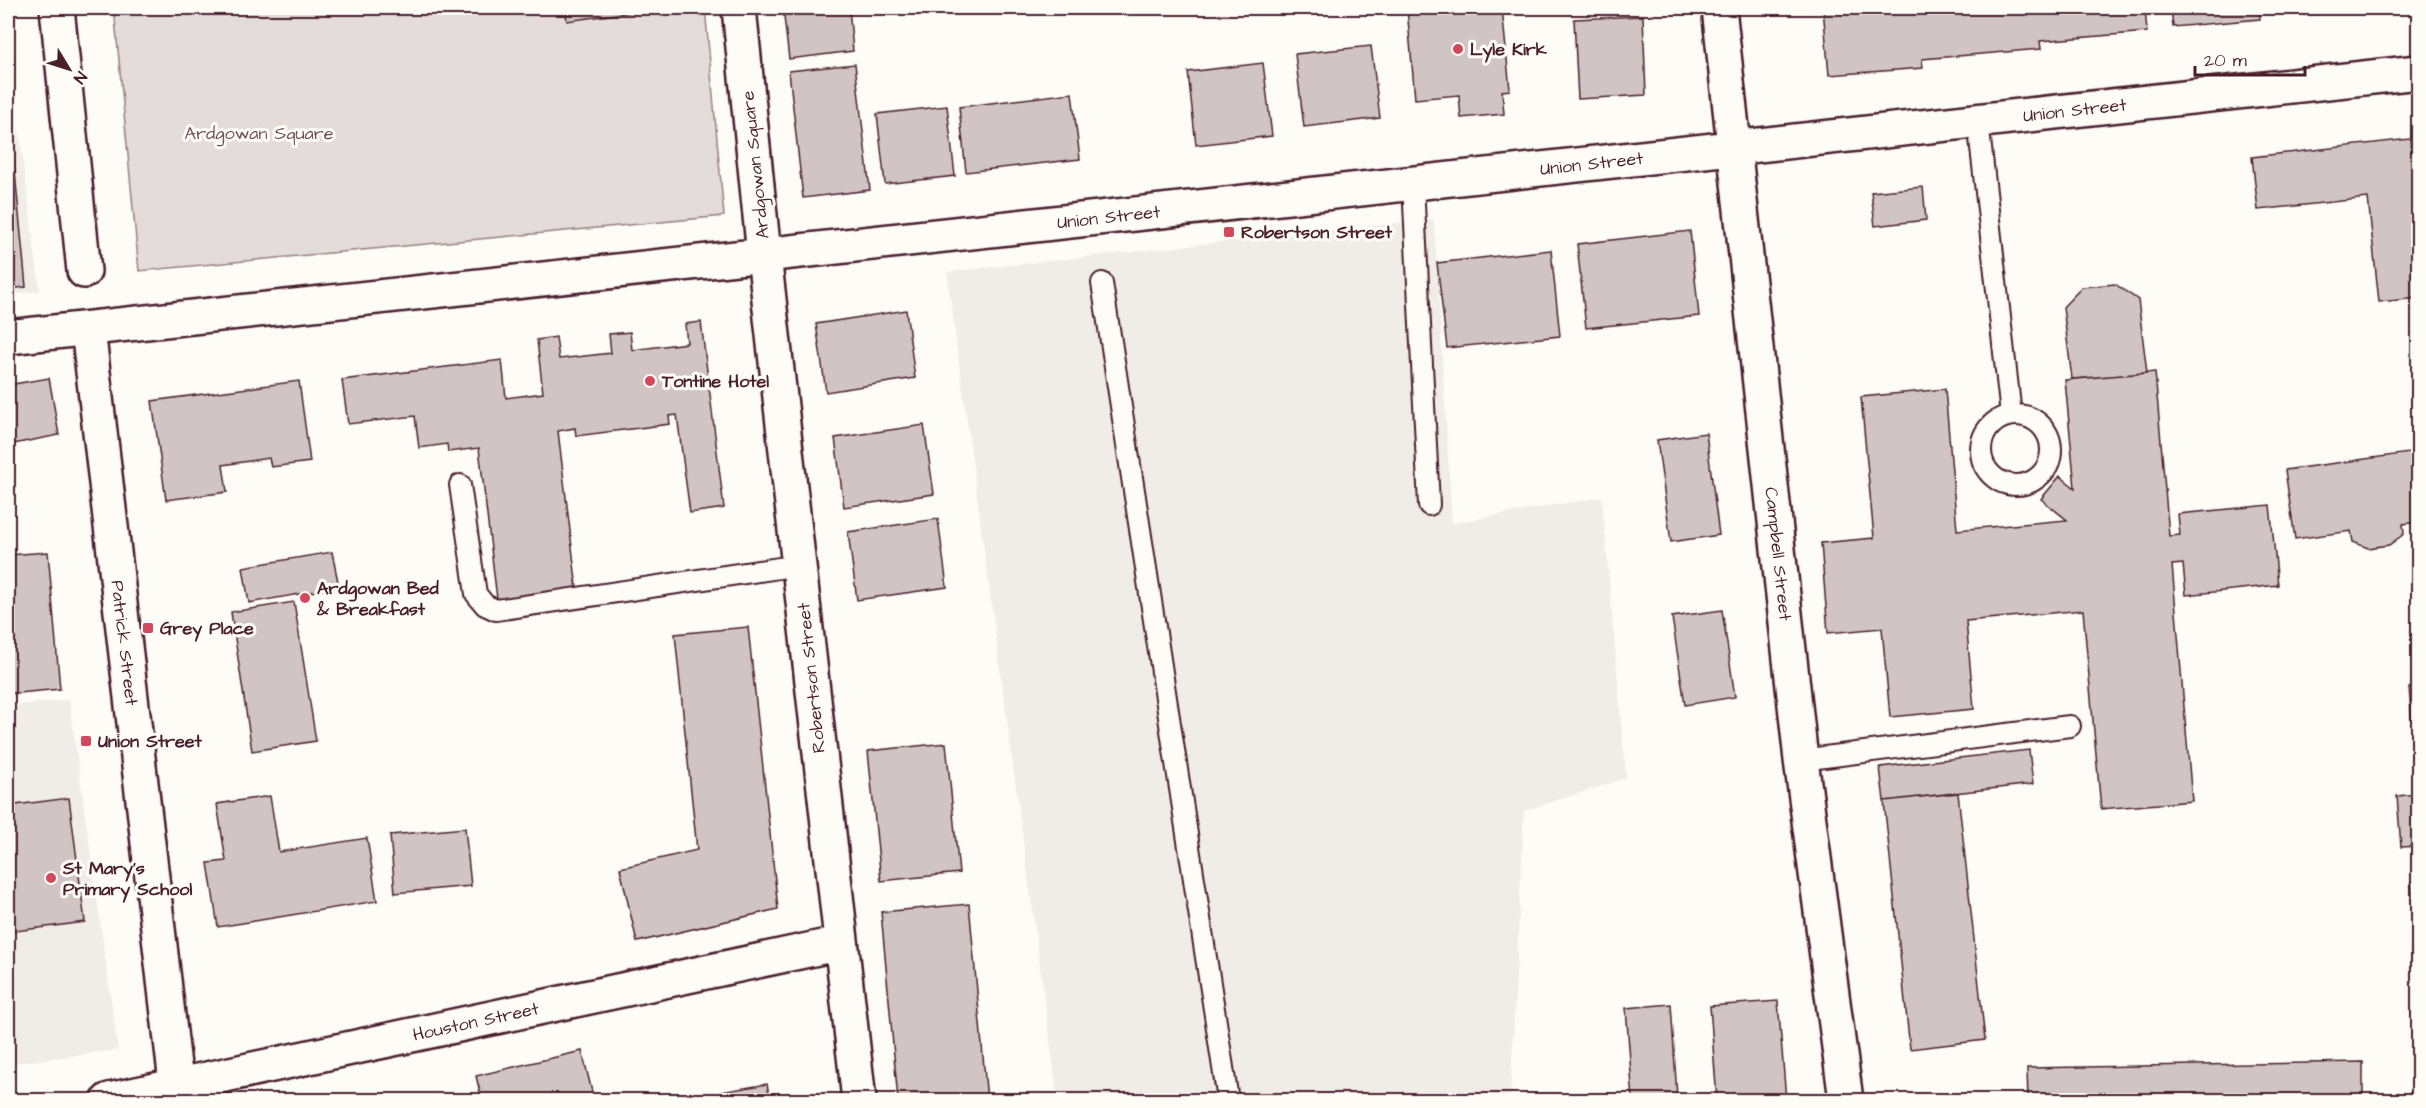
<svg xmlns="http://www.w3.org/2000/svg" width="2426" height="1108" font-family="'Architects Daughter',sans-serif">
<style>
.built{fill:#f0ece8}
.green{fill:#e3dcda;stroke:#967e82;stroke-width:1.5}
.building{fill:#d0c5c4;stroke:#4a1f2b;stroke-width:1.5}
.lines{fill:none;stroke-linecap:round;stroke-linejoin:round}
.service-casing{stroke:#4a1f2b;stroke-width:24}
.minor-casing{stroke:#4a1f2b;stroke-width:38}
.service{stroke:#fdfcf7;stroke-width:20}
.minor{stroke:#fdfcf7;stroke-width:33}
.poi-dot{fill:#d1495b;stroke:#fdfcf7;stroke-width:2}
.labels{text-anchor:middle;stroke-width:6;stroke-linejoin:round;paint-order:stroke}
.poi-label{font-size:18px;font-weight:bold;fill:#4a1f2b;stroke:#fdfcf7;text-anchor:start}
.street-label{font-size:18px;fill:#4a1f2b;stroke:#fdfcf7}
.park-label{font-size:18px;fill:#704e57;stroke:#fdfcf7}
</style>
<rect width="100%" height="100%" fill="#fdfcf7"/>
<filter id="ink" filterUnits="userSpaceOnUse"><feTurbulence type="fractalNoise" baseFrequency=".0167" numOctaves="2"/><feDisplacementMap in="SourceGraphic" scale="12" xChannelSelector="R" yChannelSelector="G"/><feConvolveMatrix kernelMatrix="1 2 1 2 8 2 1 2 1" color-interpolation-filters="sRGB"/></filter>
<g filter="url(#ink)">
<!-- built -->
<path class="built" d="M8,47L40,291L8,295Z
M1434,219L1452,523L1602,497L1626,778L1524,811L1510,1100H1058L947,272Z
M69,700L118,1050L8,1064V706Z"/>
<!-- green -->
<path class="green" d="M114,8H705L724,216L139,271Z"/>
<!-- building -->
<path class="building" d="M565,8H660L567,21Z
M783,8H849L853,51L789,59Z
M1407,8H1502L1510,90L1502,91L1504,114L1461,118L1459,95L1415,99Z
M1823,8H2145L2147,32L2040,41L2041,49L1922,59L1923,68L1829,75Z
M2171,8H2259L2260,19L2173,27Z
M2303,8H2383L2304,15Z
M1643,16L1646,95L1578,99L1574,19Z
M1371,46L1380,118L1304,127L1295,54Z
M1263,63L1272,136L1196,145L1188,72Z
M855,64L870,190L803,198L789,71Z
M1072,93L1080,159L966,172L959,107Z
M8,99L26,287L8,289Z
M947,106L955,176L885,184L877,114Z
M2418,138V298L2379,302L2368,198L2258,210L2252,157Z
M1923,187L1926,220L1875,226L1871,192Z
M1690,231L1699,316L1586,328L1577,244Z
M1551,250L1560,336L1447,348L1437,263Z
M2115,284L2138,300L2147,373L2072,379L2063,307L2082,287Z
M906,310L915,378L826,392L816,324Z
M701,322L724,508L690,513L677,415L669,416L670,424L576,436L575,428L558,431L577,589L497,599L479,448L448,452L447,444L419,448L415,416L348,424L342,380L502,360L506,398L543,393L537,340L556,337L559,359L611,353L609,334L630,332L632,350L687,343L685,324Z
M2155,372L2169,536L2180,535L2178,514L2270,505L2278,585L2186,595L2183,564L2172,565L2192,801L2101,809L2083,610L1966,621L1974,709L1890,717L1882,628L1828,633L1821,543L1874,538L1861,397L1945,389L1957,530L2067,520L2041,499L2060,476L2075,488L2065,380Z
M49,378L59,435L8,445V385Z
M299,381L310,462L271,467L269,458L223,465L227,492L166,500L152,401Z
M924,425L934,494L844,507L835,438Z
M1706,433L1719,535L1671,542L1657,440Z
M2416,452L2418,471V522L2403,524L2404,534L2389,545L2368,548L2353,542L2351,531L2295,539L2285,470Z
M938,519L947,587L857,600L848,532Z
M48,552L60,689L8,694V555Z
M332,552L339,587L249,603L243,567Z
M294,602L316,741L252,751L231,612Z
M1722,610L1735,697L1685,705L1672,617Z
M748,627L778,909L637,942L620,868L697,850L675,634Z
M2418,687V770H2416L2409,688Z
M946,743L959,873L881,881L868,751Z
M2029,750L2033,784L1884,801L1880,767Z
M1958,793L1985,1040L1910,1049L1884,801Z
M2418,794V846L2401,847L2397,796Z
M270,796L279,852L367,838L377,901L218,927L208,863L226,861L217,804Z
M69,798L85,922L8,932V806Z
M465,828L471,886L395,893L390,835Z
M2418,881V936H2416L2411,882Z
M969,904L987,1100H898L881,912Z
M1778,1001L1786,1100H1717L1710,1006Z
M1671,1004L1677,1097L1703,1095V1100H1630H1633L1626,1008Z
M582,1051L594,1100H482L476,1076Z
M2363,1062V1100H2028L2027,1068Z
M767,1084L770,1100H675Z"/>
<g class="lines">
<!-- service casing -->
<g class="service-casing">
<path id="service" d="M1978,121L2011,415
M1413,184L1429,505
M1102,283L1228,1100
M1981 450a35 35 0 1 1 70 0a35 35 0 1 1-70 0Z
M460,485L476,594L485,605L496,610L799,565
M1801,760L2070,726"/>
</g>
<!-- minor casing -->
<g class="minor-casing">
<g id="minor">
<path d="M57,8L84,271"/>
<path id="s1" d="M1719,8L1801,760L1846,1100"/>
<path id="s2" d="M88,329L178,1100"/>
<path d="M8,337L764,255L739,8"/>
<path id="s3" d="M109,1100L841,943"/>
<path id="s4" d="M859,1100L764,255L2418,72"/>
</g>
</g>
<!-- service -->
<use href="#service" class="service"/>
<!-- minor -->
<use href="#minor" class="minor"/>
</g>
</g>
<!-- markers -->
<g class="poi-dot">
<circle cx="1458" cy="49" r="6"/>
<rect x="1223" y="226" width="12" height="12" rx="3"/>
<circle cx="650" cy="381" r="6"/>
<circle cx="305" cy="598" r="6"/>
<rect x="142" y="622" width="12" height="12" rx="3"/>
<rect x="80" y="735" width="12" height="12" rx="3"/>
<circle cx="51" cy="878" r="6"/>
</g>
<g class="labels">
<!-- poi labels -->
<g class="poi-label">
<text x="1470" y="55">Lyle Kirk</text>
<text x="1241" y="238">Robertson Street</text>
<text x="662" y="387">Tontine Hotel</text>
<text x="317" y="594">Ardgowan Bed<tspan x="317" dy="21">&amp; Breakfast</tspan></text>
<text x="160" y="634">Grey Place</text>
<text x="98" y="747">Union Street</text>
<text x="63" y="874">St Mary's<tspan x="63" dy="21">Primary School</tspan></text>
</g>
<!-- street labels -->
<g class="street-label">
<text dy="6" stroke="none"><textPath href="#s4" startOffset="2169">Union Street</textPath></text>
<text dy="6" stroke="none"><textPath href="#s4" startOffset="1683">Union Street</textPath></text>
<text transform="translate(755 165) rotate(-96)" y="6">Ardgowan Square</text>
<text dy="6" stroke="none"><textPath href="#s4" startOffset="1197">Union Street</textPath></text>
<text dy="6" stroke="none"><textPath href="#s1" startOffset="549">Campbell Street</textPath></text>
<text dy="6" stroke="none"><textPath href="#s2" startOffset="316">Patrick Street</textPath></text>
<text transform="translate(811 678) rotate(-96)" y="6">Robertson Street</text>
<text dy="6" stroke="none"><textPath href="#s3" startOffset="375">Houston Street</textPath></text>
</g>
<!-- park labels -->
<g class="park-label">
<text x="259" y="139">Ardgowan Square</text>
</g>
</g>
<!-- margin -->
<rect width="2426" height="1108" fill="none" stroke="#fdfcf7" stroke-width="30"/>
<rect x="15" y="15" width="2396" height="1078" fill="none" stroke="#4a1f2b" stroke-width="2" filter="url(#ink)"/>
<!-- north arrow -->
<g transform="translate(69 69) rotate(128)" stroke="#fdfcf7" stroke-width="4.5" paint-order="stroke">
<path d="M0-4.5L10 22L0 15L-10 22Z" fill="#4a1f2b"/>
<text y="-9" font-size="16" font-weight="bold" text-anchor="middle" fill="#4a1f2b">N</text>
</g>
<!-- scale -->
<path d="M2195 66v9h110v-9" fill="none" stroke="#4a1f2b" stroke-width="3"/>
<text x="2204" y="66" font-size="18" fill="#4a1f2b" stroke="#fdfcf7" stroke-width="4.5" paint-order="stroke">20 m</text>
</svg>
